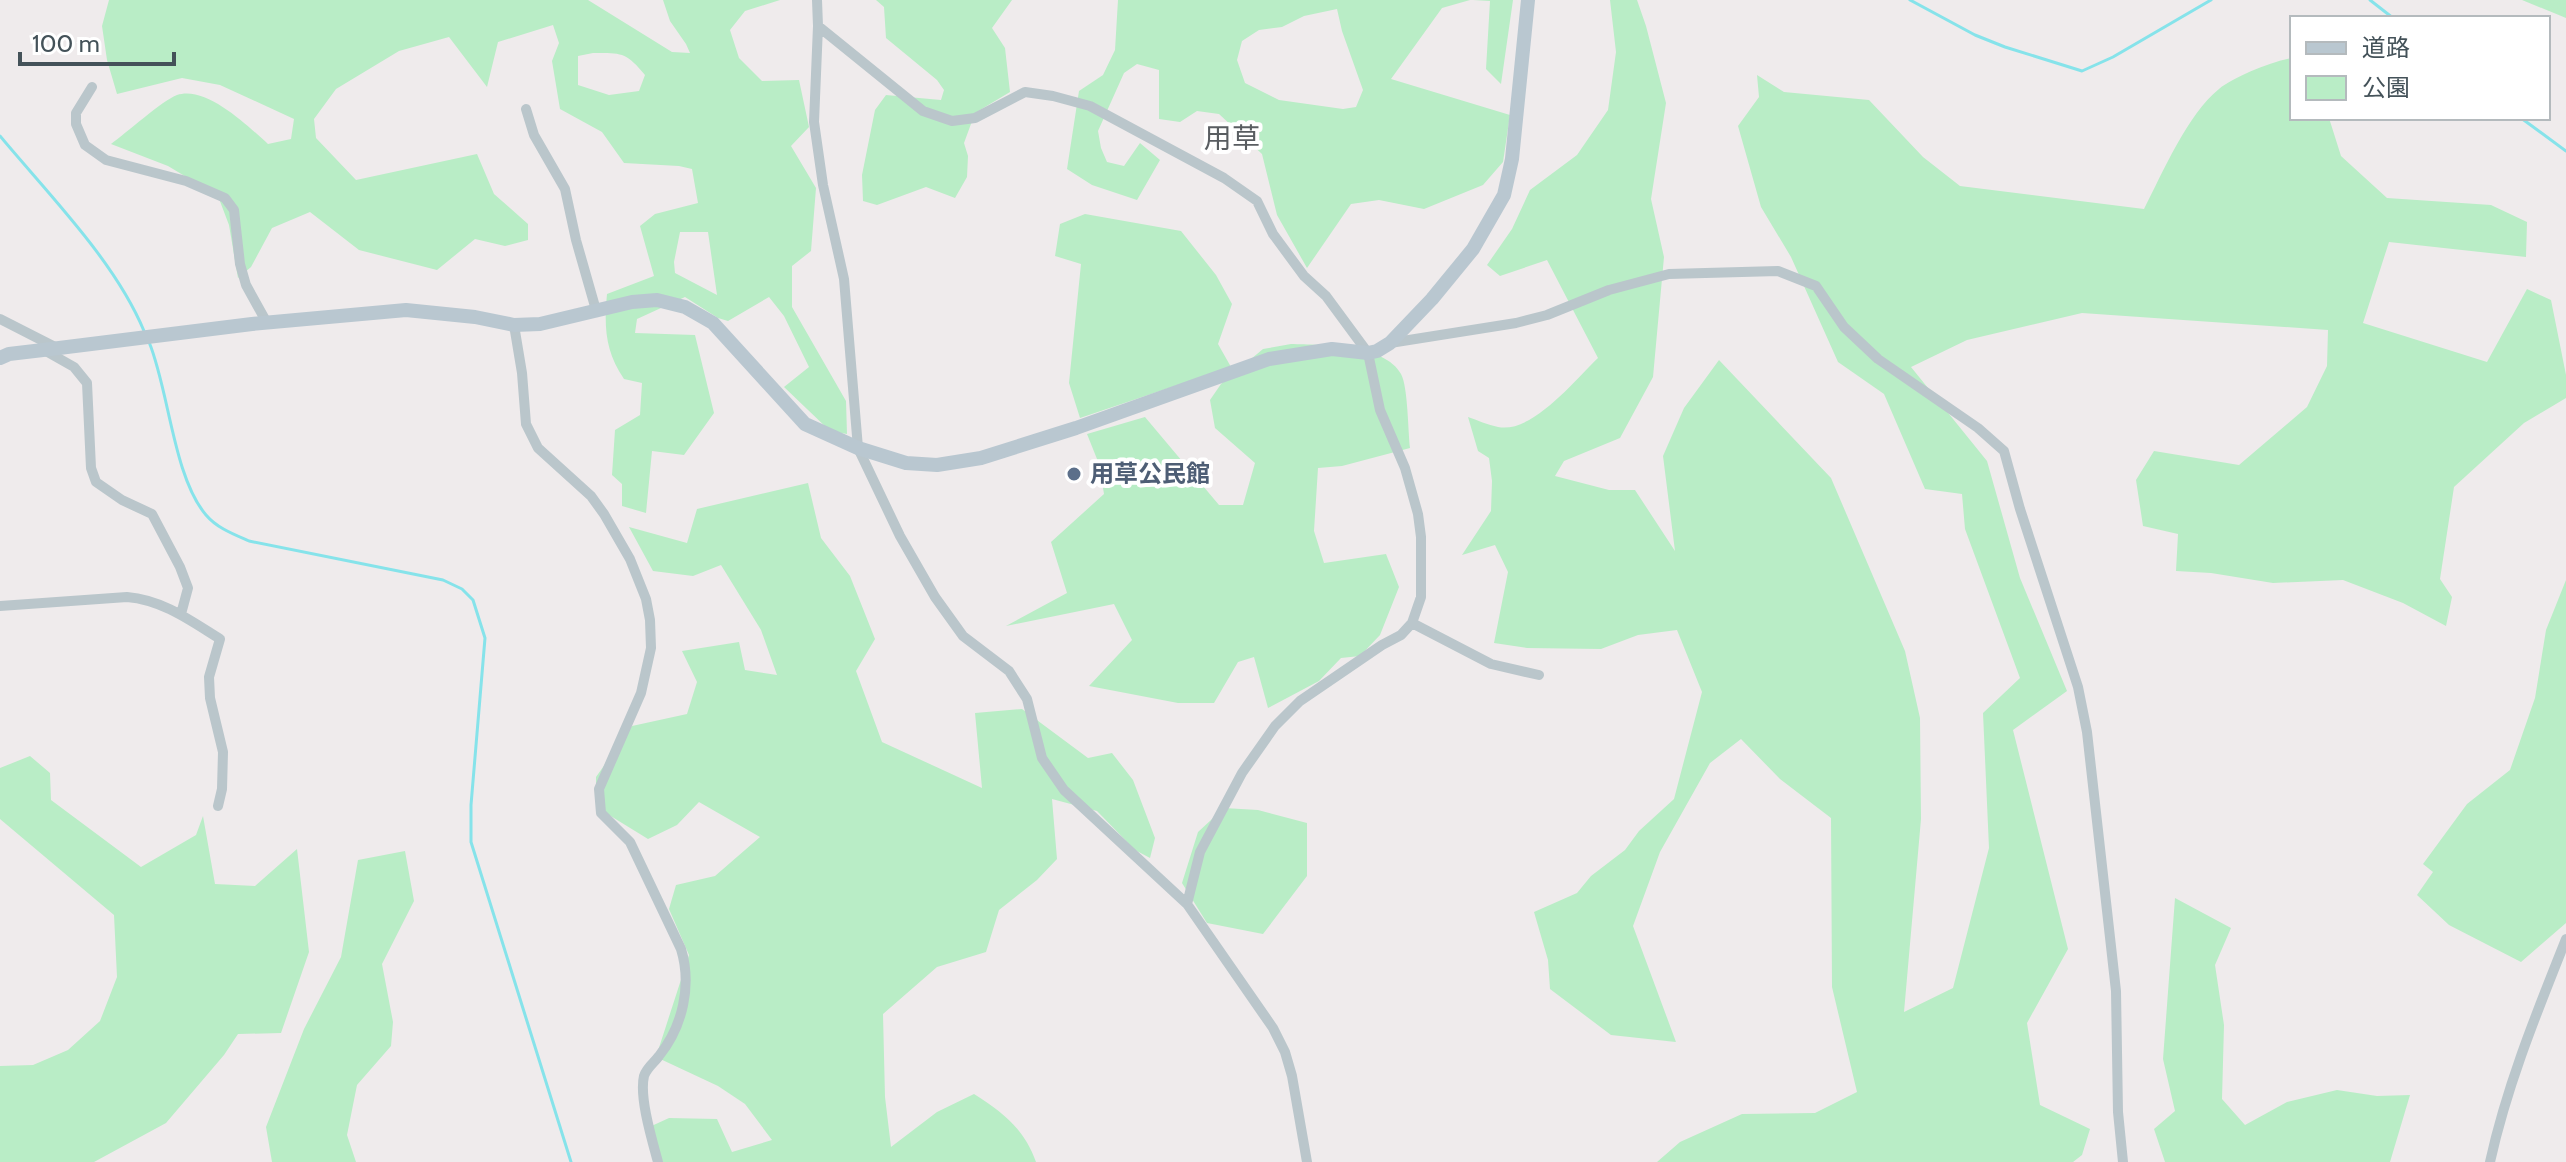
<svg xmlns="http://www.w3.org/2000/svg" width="2566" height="1162" font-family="Cabin,'Noto Sans JP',sans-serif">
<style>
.green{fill:#b9edc6;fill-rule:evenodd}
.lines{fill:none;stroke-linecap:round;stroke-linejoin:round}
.stream{stroke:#86e3ea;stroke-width:3}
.street{stroke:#bac6cb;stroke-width:10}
.secondary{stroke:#b9c7d0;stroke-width:14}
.service-dot{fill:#5c6f8a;stroke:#fff;stroke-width:3}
.labels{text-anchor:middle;stroke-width:8;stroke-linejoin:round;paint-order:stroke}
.service-label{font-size:24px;font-weight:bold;fill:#4e5e75;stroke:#fff;text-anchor:start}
.quarter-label{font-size:28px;fill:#595d61;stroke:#fff}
</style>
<rect width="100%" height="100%" fill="#efebec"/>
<!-- green -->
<path class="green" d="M109,0H588L672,52L690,53L686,44L670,21L663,0H780L745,11L730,30L739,58L762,81L799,80L809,127L791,146L816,188L811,251L792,266V307L846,401L847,434L830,431L784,387L809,367L784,316L769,297L728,321L718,318L685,297L637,319L635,333L695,335L714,413L684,455L652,451L646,513L622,506V484L612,475L615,430L640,415L642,383L624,379C605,351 604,327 607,294L654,276L640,226L655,214L698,203L692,169L679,166L624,163L602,132L560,109L552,61L559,43L553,25L498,42L487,87L449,37L399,51L336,89L314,119L316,138L356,180L477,154L494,194L528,224V240L505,246L475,239L437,270L359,250L310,212L272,228L251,267L238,278L229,225L218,196L168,166L111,144C125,134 163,100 177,95C206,85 248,126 268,144L291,139L294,119L220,85L182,78L117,94L107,60L102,26ZM593,53C622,53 626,52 645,75L639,91L609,95L578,85V56ZM680,232H708L717,295L675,273L674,262Z
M876,0H1012L992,28L1005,48L1010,92L975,113L964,143L968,156L967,177L955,198L926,187L877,205L863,201L862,175L875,110L886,95L941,100L944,90L937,80L886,38L884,7Z
M1118,0H1470L1442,8L1391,79L1510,115L1503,162L1483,185L1424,209L1379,200L1351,204L1307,268L1277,215L1262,154L1219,114L1197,111L1180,122L1159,119V70L1137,64L1124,73L1098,131L1101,148L1107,162L1124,166L1140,143L1160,160L1137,200L1092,185L1067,169L1079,91L1103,75L1115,50ZM1337,9L1342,31L1363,90L1356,107L1343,109L1279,100L1245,83L1237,60L1242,41L1259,30L1282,27L1304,16Z
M1473,0H1513L1501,84L1486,69L1490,1Z
M1610,0H1637L1646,26L1666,103L1651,199L1664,257L1653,377L1620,438L1564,461L1555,476L1609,490H1635L1675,551L1663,456L1684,408L1719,360L1831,478L1905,651L1920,718L1921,819L1904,1012L1953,988L1989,848L1983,713L2020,678L1965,529L1962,494L1925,489L1884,394L1838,362L1791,257L1761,207L1738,126L1759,97L1757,75L1784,92L1869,100L1923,157L1960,186L2144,209C2163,172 2187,115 2219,89C2233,77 2273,61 2292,58V118H2329L2341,156L2387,198L2491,205L2527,222L2526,257L2389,242L2363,323L2487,362L2527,289L2551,300L2566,375V398L2524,423L2454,487L2440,579L2452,597L2446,626L2403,603L2343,580L2273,583L2211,573L2176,571L2178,534L2143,526L2136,480L2154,451L2239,465L2307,407L2327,366L2328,330L2082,313L1967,340L1911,367L1987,461L2020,578L2067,691L2013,730L2068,949L2027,1023L2040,1105L2090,1129L2082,1155L2073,1162H1657L1680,1142L1742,1114L1815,1113L1857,1092L1832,987L1831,818L1780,779L1741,739L1710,763L1660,852L1633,926L1676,1042L1611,1035L1550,989L1548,960L1534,912L1577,893L1591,876L1625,850L1639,831L1674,799L1702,692L1677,630L1638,635L1601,649L1527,648L1494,643L1508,572L1495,545L1462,555L1491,511L1492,481L1489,458L1478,451L1468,417C1477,420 1488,425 1498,427C1532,434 1575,380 1598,358L1547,260L1500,276L1487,265L1512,229L1530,190L1577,155L1608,110L1616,52Z
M2522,0H2566V18Z
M1085,214L1181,231L1216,275L1232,304L1218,344L1231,367L1080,418L1069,383L1081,264L1055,256L1060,224Z
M1291,344C1321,345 1385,344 1401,374C1408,386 1408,432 1410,448L1342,466L1318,468L1314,531L1324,563L1386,554L1399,587L1380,635L1360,656L1341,658L1319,681L1268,708L1254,657L1238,662L1214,703H1178L1089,686L1132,640L1114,604L1006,626L1067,593L1051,542L1104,494L1099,464L1087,434L1145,417L1219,505H1243L1255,463L1215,428L1210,400L1221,384L1263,349Z
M808,483L821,538L850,576L875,639L856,671L882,742L982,788L975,713L1022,709L1088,758L1112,753L1133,780L1155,838L1150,858L1135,850L1097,811L1052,799L1057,859L1037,880L999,910L986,952L937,967L883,1014L885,1097L891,1147L937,1112L974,1094C1004,1113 1024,1129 1036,1162H663L645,1129L669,1118L717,1119L732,1152L772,1140L745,1104L718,1086L656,1057L689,955L669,909L676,885L715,876L760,837L699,802L677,825L648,839L596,807V777L632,726L687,714L697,682L682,651L739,642L745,670L777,675L761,630L721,565L693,576L653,571L629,527L687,543L697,509Z
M2566,580V923L2521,962L2449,925L2417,895L2433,872L2423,864L2467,804L2510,770L2535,698L2546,630Z
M30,756L50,773L51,800L141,867L196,835L203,816L215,884L255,886L297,849L309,952L281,1033L238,1034L224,1055L166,1123L94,1162H0V1066L33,1065L68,1050L100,1021L117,977L114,915L0,819V768Z
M1224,808L1258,810L1307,823V876L1263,934L1207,923L1182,883L1198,832Z
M405,851L414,901L382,964L393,1022L391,1046L357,1085L347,1135L356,1162H272L266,1127L304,1029L341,957L358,860Z
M2175,898L2231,928L2215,965L2224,1025L2222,1099L2245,1125L2287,1102L2337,1090L2377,1096L2410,1095L2390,1162H2165L2154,1129L2175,1111L2163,1059Z"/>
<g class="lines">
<!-- stream -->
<path class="stream" d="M1910,0L1975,35L2005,47L2082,71L2113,57L2211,0
M2370,0L2393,18
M2521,118L2566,151
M0,136C49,195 115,261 144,331
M149,342C169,390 173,476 206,515C217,528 233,534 249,541L443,580L462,589L473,600L485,638L471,805V842L571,1162"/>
<!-- street -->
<path class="street" d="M817,0L818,26L814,122L823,185L844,279L858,448L900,536L935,597L963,636L1009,671L1027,699L1042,758L1064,790L1187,904L1273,1028L1285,1052L1292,1076L1307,1162
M818,26L923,111L952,121L975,118L1025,92L1053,96L1090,106L1224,178L1257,201L1273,234L1304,276L1326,296L1368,353L1380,410L1405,468L1418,514L1421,537V597L1412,623L1401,635L1382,645L1300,701L1275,726L1242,773L1200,852L1187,904
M92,87L76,113V124L85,145L106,160L186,181L225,198L234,210L240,264L246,285L267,323
M526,109L534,135L565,189L576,240L596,310
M0,319L55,347
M514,325L522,373L526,424L538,448L591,496L604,514L630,559L646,599L650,620L651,648L641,693L599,789L601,813L630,842L681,949C692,985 683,1026 659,1056C654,1063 647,1067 644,1076C639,1097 652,1140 658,1162
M1390,343L1516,323L1547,315L1609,290L1669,274L1778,271L1816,286L1844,327L1878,359L1978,428L2004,451L2020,509L2078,687L2087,732L2116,991L2118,1112L2123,1162
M44,350L74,367L87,383L91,468L96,482L122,500L152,514L180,567L188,588L181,614
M0,606L127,597C163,600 191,621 220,639L209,677L210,698L223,752L222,789L218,806
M1412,623L1491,664L1539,675
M2490,1162C2507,1085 2537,1012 2566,939"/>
<!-- secondary -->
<path class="secondary" d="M0,358L9,354L43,350L252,324L406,310L475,317L514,325L540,324L632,302L657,300L685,307L713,323L805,424L858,448L906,463L937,465L981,458L1076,428L1269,359L1332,349L1368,353L1377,351L1390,343L1432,299L1473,249L1504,195L1512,159L1528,0"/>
</g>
<!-- markers -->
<circle class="service-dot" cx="1074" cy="474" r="8"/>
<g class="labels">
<!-- service labels -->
<g class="service-label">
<text x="1090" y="482">用草公民館</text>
</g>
<!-- quarter labels -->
<g class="quarter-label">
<text x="1232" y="148">用草</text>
</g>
</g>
<!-- legend -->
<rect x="2290" y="16" width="260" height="104" fill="#ffffff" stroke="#b4babd" stroke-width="2"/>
<rect x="2306" y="42" width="40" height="12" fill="#b9c7d0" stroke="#b4babd" stroke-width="2"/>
<text x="2362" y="56" font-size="24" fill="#445259">道路</text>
<rect x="2306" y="76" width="40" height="24" fill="#b9edc6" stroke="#b4babd" stroke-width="2"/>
<text x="2362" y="96" font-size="24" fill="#445259">公園</text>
<!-- scale -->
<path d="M20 52v12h154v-12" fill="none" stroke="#445259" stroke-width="4"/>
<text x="32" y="52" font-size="24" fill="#445259" stroke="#ffffff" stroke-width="6" paint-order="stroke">100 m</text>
</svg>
